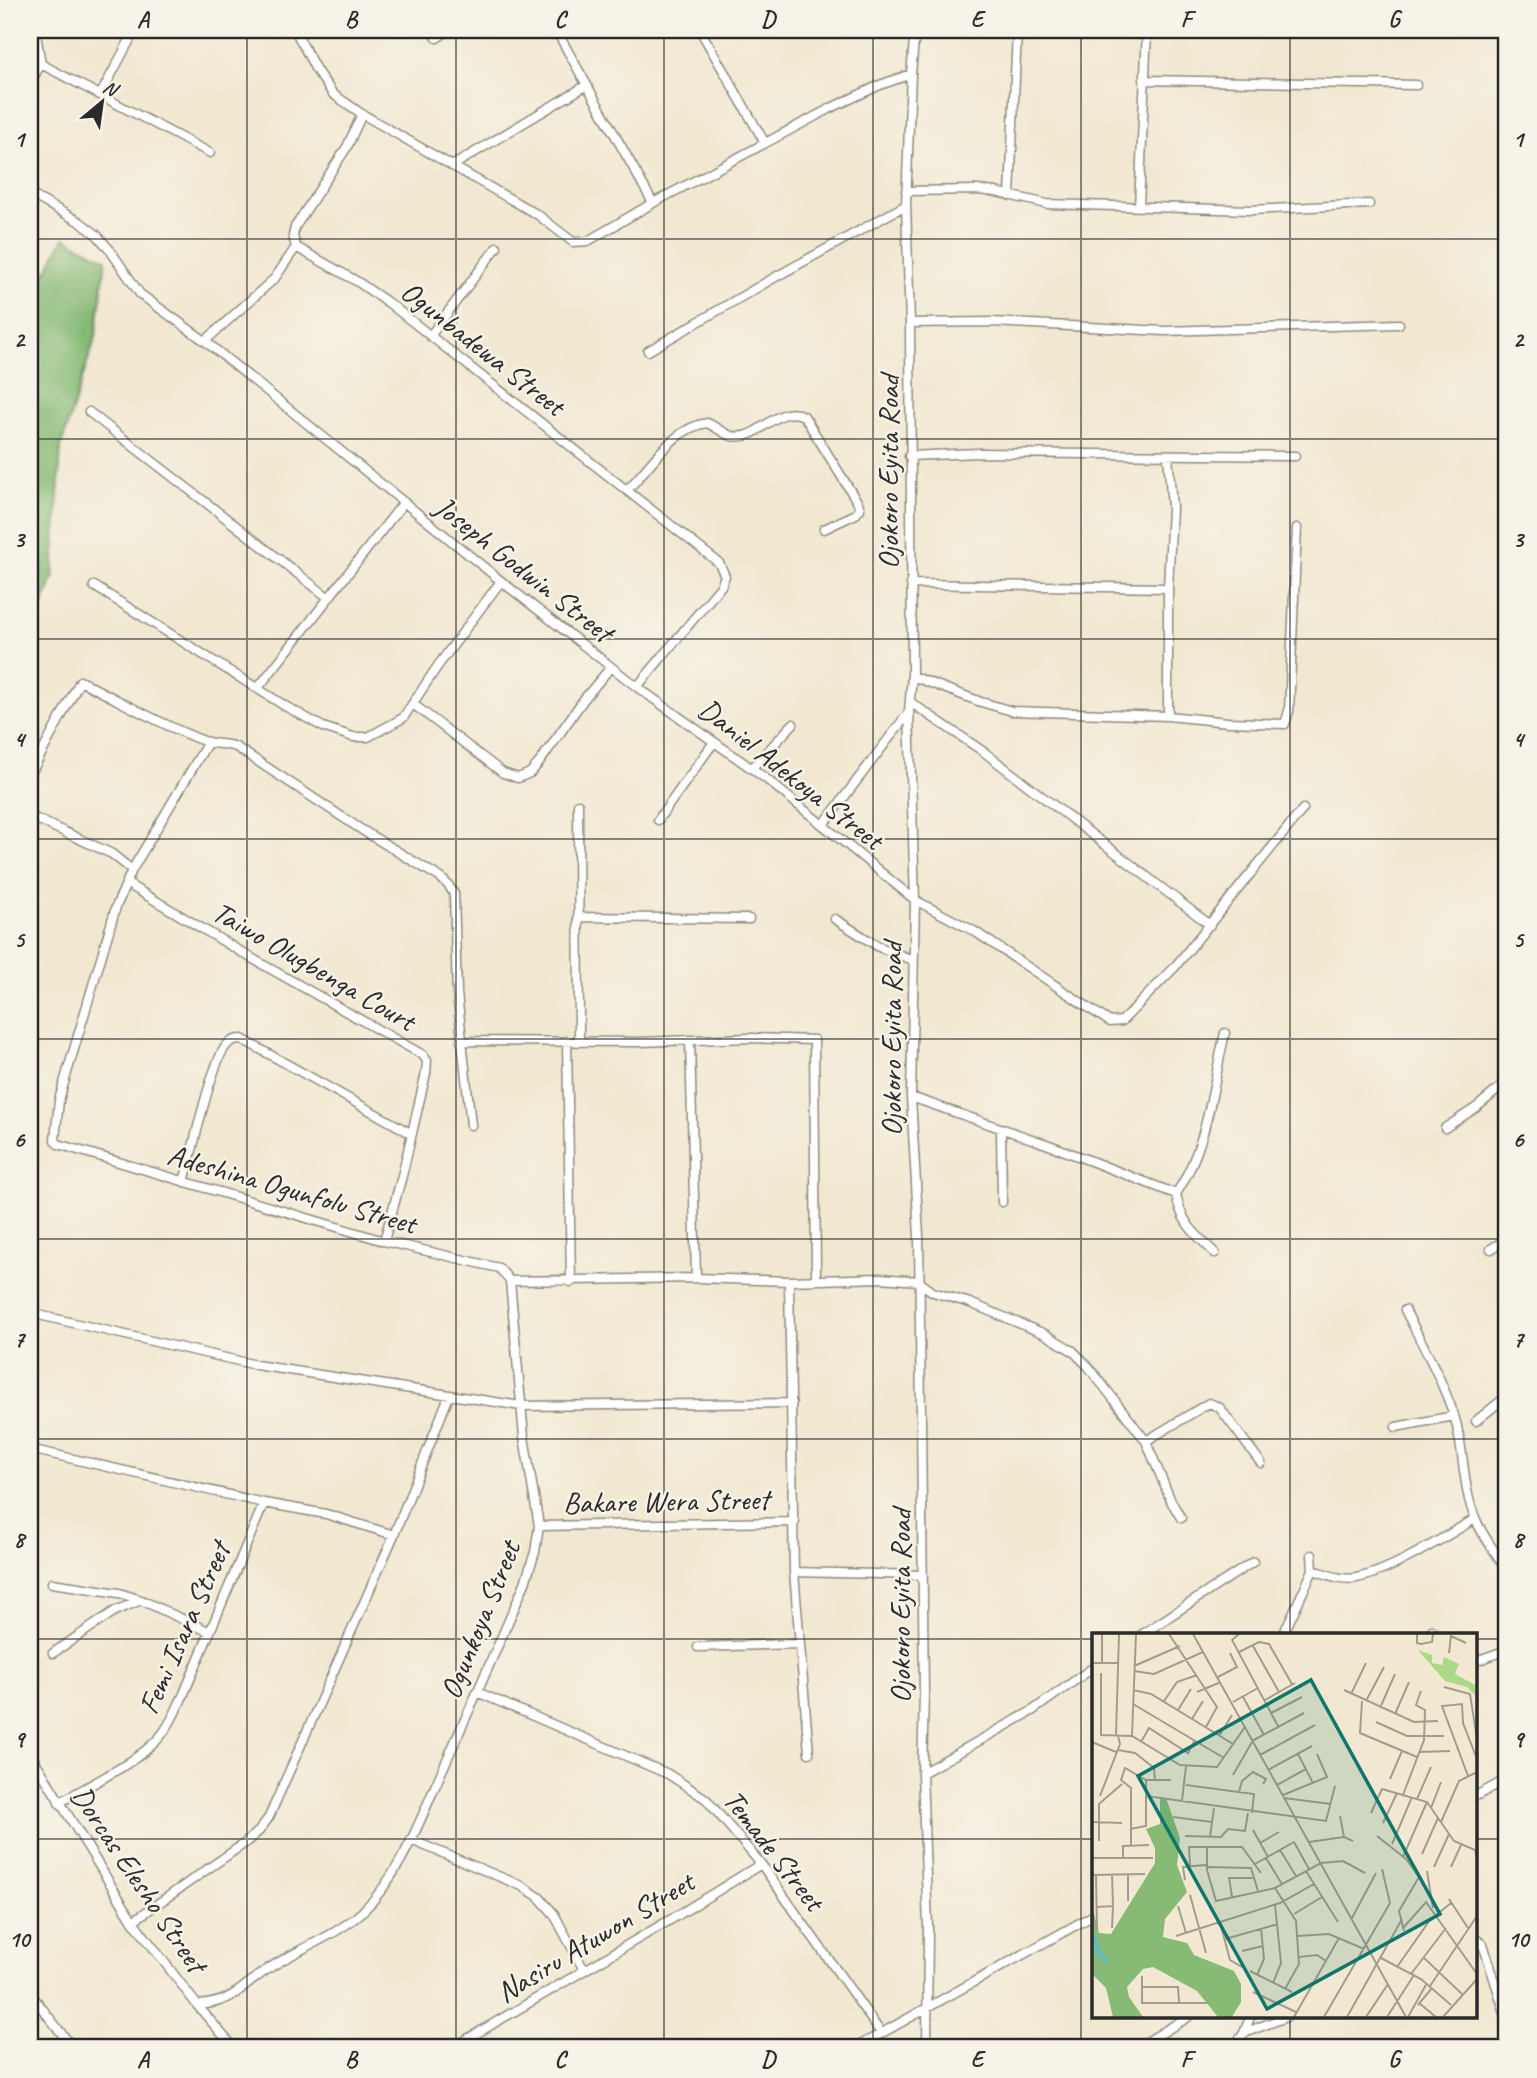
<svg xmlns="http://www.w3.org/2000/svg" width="1537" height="2078" font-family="Caveat,sans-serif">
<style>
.forest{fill:#87ba74;stroke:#597250;stroke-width:2}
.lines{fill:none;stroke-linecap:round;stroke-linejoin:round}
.street-casing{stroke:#8e8a7e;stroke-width:11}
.street{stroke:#fff;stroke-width:8}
.grid{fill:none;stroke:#2b2b2b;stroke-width:2;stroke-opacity:0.55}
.labels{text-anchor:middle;stroke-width:5;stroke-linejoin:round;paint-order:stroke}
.street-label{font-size:30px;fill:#2b2b2b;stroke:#f7f3e8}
.inset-river{fill:none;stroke:#57bbd5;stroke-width:3.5}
.inset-road{fill:none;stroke:#a29c8f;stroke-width:2}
.view{fill:#0f766e;fill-opacity:0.15;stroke:#0f766e;stroke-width:3.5}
.inset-edge{fill:none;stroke:#2b2b2b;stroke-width:3.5}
.neatline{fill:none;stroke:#2b2b2b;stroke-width:2.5}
.grid-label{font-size:23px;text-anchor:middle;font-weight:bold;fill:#2b2b2b}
</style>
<rect width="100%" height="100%" fill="#f7f3e8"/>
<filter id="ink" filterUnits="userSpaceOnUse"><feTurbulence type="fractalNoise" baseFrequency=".0143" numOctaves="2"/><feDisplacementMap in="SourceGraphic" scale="14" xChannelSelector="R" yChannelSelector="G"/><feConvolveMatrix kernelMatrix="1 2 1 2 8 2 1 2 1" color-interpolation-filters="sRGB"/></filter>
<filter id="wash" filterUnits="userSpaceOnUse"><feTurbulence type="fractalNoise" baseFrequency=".00686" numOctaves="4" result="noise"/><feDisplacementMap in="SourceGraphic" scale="28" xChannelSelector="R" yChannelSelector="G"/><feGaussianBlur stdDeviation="1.57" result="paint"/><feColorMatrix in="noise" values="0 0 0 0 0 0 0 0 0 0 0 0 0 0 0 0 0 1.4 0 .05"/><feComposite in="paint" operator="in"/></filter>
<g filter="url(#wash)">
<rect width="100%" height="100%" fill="#f2e8d1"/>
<!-- forest -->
<path class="forest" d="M64,238L106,259L96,335L61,446L53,579L30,637V303Z"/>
</g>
<g filter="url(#ink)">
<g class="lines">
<!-- street casing -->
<g class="street-casing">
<path id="street" d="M295,30L316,70L333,94L362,114L538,215L573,242L588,241L653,203L831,108L880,85L911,74
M430,30L437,38L449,30
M556,30L653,203
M700,30L765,143
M915,30L911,74L906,205L910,323L912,676L909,712L915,900L911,1097L919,1236L924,1694L922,1773L928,1927L927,2048
M30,32L37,40L41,64L210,153
M1144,80L1416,85
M30,83L41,64
M101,94L135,30
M362,114L347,147L295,227L293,236L296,247L358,282L390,304L719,563L725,576L721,586L637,687
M452,166L587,85
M906,191L978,190L996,192L1047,204L1252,210L1369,204
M30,194L80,222L97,235L110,250L140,294L205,341L501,581L637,687L765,778L915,900L974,931L1110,1022L1122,1021L1174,968L1303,809
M1010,196L1017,30
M1139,206L1147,30
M910,323L992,322L1164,331L1399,324
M430,336L497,247
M205,341L275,278L296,247
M648,351L772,279L906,205
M89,412L329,598
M909,456L978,453L1295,456
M628,489C650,467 674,427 707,423C715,426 724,434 732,436C760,442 775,403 804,416L858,503L860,509L856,514L824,529
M911,584L1168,588
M94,586L285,706L323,727L353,737H368L403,718L437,667L501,581
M912,676L981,702L1012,711L1168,716L1228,722L1285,724L1289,711L1297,528
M258,688L404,502
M910,702L984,752L1210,925
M413,704L503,773L518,778L530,773L539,763L584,699L611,667
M1168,716V588L1172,508L1168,455
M208,742L132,870L116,907L59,1100L55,1140L58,1144L384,1241L499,1268L510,1281
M752,768L793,724
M30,775L80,681C121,701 161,725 204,741C215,745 225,743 236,747L362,830L441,878L449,886L454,894L457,993L471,1125
M578,804L579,1041
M30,816L112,854L132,870
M658,820L714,742
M823,825L909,712
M126,883L253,959L423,1055L427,1061L426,1073L402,1176L384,1241
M580,917L749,919
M835,919L879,947L913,960
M690,1040L696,1278
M461,1041L639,1042L750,1038L814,1040L816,1279
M567,1041L571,1282
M911,1097L1052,1146L1176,1194
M1445,1128L1477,1107L1507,1082
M1001,1129L1002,1202
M184,1182C191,1157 212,1059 227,1045C231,1040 237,1039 242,1039L412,1134
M1491,1249L1507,1239
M1215,1253C1195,1234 1181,1223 1176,1194C1208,1145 1212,1088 1225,1033
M510,1281L696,1278L789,1281L881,1278L918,1281
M789,1281L794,1572L809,1753
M918,1281L933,1292L970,1303L1045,1334L1073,1351L1088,1366L1146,1441L1171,1501L1181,1518
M1405,1310C1423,1345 1443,1381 1455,1419C1465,1452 1462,1489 1476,1520C1484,1539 1497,1553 1507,1571
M30,1313L256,1365L521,1406L792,1403
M1476,1421L1507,1396
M1396,1427L1454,1416
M1146,1441L1209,1403L1219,1407L1261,1463
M30,1449L264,1503L326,1514L394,1535
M539,1526L795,1522
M1313,1570C1327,1574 1342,1581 1356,1578C1391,1572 1444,1537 1475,1519
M794,1572L921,1575
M52,1583L119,1593L141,1600L210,1632
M1432,1630L1433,1635
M1141,1635L1253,1562
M1283,1635L1313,1570L1312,1555
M698,1647L800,1644
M53,1653L115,1611L141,1600
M1476,1661L1507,1650
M477,1692L668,1774L706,1799L761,1864L881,2033
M30,1753L133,1921L197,2005L234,2048
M922,1773L1032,1711L1094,1667
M1476,1796L1507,1779
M59,1803C89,1785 136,1763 159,1738C170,1726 176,1710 183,1696L264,1503
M411,1840L522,1886L539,1897L554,1914L584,1970
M133,1921L245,1843L259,1831L269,1817L394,1535L449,1396
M1476,1939L1483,1944L1507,2019
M30,1993L73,2048
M197,2005C235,2003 242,1985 271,1967C300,1948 336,1936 362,1912C403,1873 422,1814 445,1764C472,1704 499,1644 525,1583L535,1552L539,1526L524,1437L510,1281
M1244,2033L1286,2017
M452,2048L675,1917L761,1864
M855,2048L1094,1915
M1137,2048L1188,2017
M1233,2048L1244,2033L1250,2017"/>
</g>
<!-- street -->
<use href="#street" class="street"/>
</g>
</g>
<!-- grid -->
<path class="grid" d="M247,30V2048M456,30V2048M664,30V2048M873,30V2048M1081,30V2048M1290,30V1635M30,239H1507M30,439H1507M30,639H1507M30,839H1507M30,1039H1507M30,1239H1507M30,1439H1507M30,1639H1094M1476,1639H1507M30,1839H1094M1476,1839H1507M1290,2017V2048"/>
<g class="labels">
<!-- street labels -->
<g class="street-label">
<text transform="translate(483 348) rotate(38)" y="10">Ogunbadewa Street</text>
<text transform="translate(888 472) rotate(-90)" y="10">Ojokoro Eyita Road</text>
<text transform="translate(524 569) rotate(38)" y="10">Joseph Godwin Street</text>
<text transform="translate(791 774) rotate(38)" y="10">Daniel Adekoya Street</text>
<text transform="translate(314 966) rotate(30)" y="10">Taiwo Olugbenga Court</text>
<text transform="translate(891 1039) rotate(-90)" y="10">Ojokoro Eyita Road</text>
<text transform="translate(292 1189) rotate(16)" y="10">Adeshina Ogunfolu Street</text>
<text transform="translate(666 1501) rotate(-1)" y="10">Bakare Wera Street</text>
<text transform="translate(900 1606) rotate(-90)" y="10">Ojokoro Eyita Road</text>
<text transform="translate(480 1620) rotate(-68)" y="10">Ogunkoya Street</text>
<text transform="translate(184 1628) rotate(-66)" y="10">Femi Isara Street</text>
<text transform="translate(774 1850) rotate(52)" y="10">Temade Street</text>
<text transform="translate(139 1879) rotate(56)" y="10">Dorcas Elesho Street</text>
<text transform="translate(595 1937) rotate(-31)" y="10">Nasiru Atuwon Street</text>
</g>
</g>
<!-- overview -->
<g transform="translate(1092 1633)">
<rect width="385" height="385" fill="#f2e8d1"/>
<path d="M326,17L340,22V30L350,32L352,24L367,31L363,41L385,53L384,63L375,54L353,48Z" fill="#aada88"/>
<path d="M68,165H74L88,205L85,232L95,259L73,286L71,304L95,310L102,322L142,338L149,351V369L140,384H126L105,358L61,334L51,336L35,354L37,364L51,384H21L14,355L0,341V272L7,300L19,301L63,230V215L54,196L68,191Z" fill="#87ba74"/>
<path class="inset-river" d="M0,300L7,320L15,328"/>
<path class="inset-road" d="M77,1L125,74L114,94M101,1L314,384M147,1L140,7L187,95M325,1V10L329,11L340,9L341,1M161,13L187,59M147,19L167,9L177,11L200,51M357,20L359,3L374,10M0,30H26M10,30V1M42,33L88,13M42,38L62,41L111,19M9,40V102L40,103L88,132L125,134L153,94M126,44L145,34L138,20M352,54L378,61L385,106M41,57L59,61L141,111M252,57L322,89L346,88M105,59L129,49M259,61L274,30M151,64L172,102M173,67L203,50M72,68L85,49L105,42M270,68L268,100L325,124M274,68L292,34M141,69L166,55M41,71L132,125M288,75L303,41M86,77L99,56M179,80L210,64M303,81L317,49M100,86L111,68M284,89L315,103H352M24,102L27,1M40,103L44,1M127,103L140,82M160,108L212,80M0,109L24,119M49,109L57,95L96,120L103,107M26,117L43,120L62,135L63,147M327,119L358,118M206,121L221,150M168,122L223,92M176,137L220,113M141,142L160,109M376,143L350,73L370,71L371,90L385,126M298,146L310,118M94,152L162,161L160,180M185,152L214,136M147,159L150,148L161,139L174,146L171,151M191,162L235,144L225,121M311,162L332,107L333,77L324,72L329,58M8,163L28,111L26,103M54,163L234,188L243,153M192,165L239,171M325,166L339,134M90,168L94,133M339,175L349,149M279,180L290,156L335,169L362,208L383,217L385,226M248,183L252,204L261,208M81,184L120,189M0,189L30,190M349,189L367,148L385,139M291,190L305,160M38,196L54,193V147M136,196L153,198L156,180M161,197L176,224M93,203L129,204L136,196M285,203L314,226L327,244L307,278L312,298M118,204L122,175M7,208V171L30,151M217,209L252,204M168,210L187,199M300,211L320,164M39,212V155L29,147L33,135L54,147H79M115,213V237L124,268L183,255L229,230L251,228L273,240M188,217L204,243M330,221L346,185M311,224L335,169M0,225H61M31,225V213L57,212M174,225L190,251M163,231L202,209L217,236M98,233L97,214H150L169,240M116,234L159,235L166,258M342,234L357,201M359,234L369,212M214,238L246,289M335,238L341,275M36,241V268M0,242L53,241M4,242L5,296M93,247L91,234L114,232M183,255L204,288L207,331L193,356M98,262L114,320M140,264L137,245H163M357,266L376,295M86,273L94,300M5,274L21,273L20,242M202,281L230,264M260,285L284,240M128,289L138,327L150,334M312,294L334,269L385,341M20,295L21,273M84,303L188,270L222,251M205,303L237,301L272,316M133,306L186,291M150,318L171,313M207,324L225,322L234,328M331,324L370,361M289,325L329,346L359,372M305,334L338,287L359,270M158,338L200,359M319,341L354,295M165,342L172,326L169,295M50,343V370H115M181,350L189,330L183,272M338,353L385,283M50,354H86L87,369M161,359L204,379M327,370L344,384M326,372L340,355M202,384L247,305M232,384L298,270L290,236M255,384L310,286M274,384L296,351M295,384L322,342M316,384L335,350M351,384L385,346"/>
<path class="view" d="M219,47L348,281L175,376L46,143Z"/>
<rect width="385" height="385" class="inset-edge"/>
</g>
<!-- margin -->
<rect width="1537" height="2078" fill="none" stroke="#f7f3e8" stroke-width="77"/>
<!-- north arrow -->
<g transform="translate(102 102) rotate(29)" stroke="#f7f3e8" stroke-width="5" paint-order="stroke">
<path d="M0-5L12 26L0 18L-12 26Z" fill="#2b2b2b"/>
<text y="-10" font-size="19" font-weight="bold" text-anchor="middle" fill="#2b2b2b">N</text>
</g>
<rect x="38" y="38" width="1460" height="2001" class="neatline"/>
<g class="grid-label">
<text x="143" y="27">A</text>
<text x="351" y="27">B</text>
<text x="560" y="27">C</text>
<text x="768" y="27">D</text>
<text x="977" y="27">E</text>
<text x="1186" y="27">F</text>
<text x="1394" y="27">G</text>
<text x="19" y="147">1</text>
<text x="1518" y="147">1</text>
<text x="19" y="347">2</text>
<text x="1518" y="347">2</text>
<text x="19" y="547">3</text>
<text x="1518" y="547">3</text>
<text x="19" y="747">4</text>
<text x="1518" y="747">4</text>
<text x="19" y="947">5</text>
<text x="1518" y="947">5</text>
<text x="19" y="1147">6</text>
<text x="1518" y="1147">6</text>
<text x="19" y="1347">7</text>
<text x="1518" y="1347">7</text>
<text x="19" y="1547">8</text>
<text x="1518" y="1547">8</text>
<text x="19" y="1747">9</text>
<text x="1518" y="1747">9</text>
<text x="19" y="1947">10</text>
<text x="1518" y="1947">10</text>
<text x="143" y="2067">A</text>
<text x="351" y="2067">B</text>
<text x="560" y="2067">C</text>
<text x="768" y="2067">D</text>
<text x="977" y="2067">E</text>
<text x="1186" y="2067">F</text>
<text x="1394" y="2067">G</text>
</g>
</svg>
